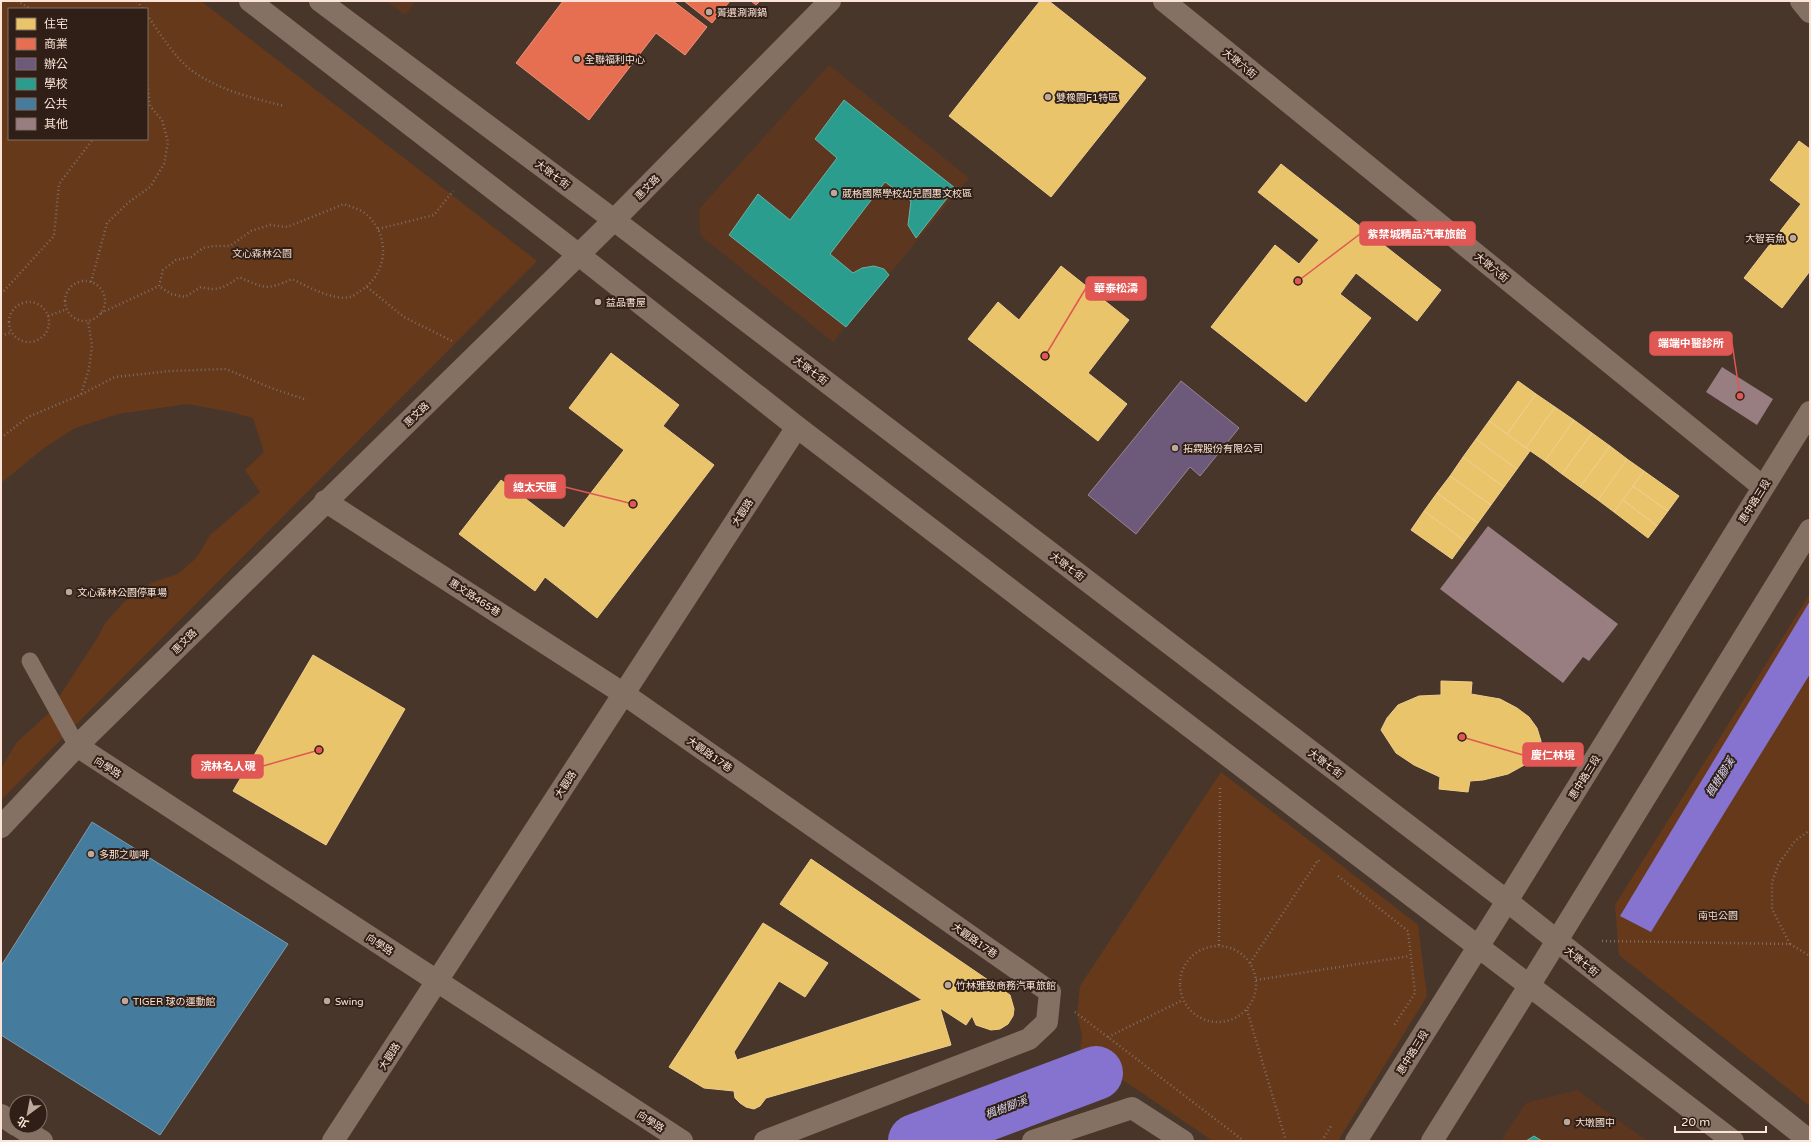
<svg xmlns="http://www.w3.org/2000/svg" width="1811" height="1142" font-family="'Varela Round','Noto Sans TC','Noto Sans JP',sans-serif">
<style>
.built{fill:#5c361f}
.green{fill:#66391b;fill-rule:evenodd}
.water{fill:#8672cf}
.homes{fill:#e9c46a;stroke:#efce8b}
.shops{fill:#e76f51;stroke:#ed927a}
.offices{fill:#6d597a;stroke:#988396}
.schools{fill:#2a9d8f;stroke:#69b3a5}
.public{fill:#457b9d;stroke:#7c9baf}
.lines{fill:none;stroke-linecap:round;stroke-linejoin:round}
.river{stroke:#8672cf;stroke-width:54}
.building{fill:#987e81}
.path{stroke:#7f6e64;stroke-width:2.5;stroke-dasharray:1 3;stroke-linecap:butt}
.service{stroke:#857064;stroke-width:17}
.minor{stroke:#857064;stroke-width:22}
.tertiary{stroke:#857064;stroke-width:22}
.poi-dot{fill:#bda89b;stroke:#2f1f16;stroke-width:1.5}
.labels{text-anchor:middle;stroke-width:4;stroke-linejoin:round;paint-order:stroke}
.poi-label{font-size:10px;fill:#fce5d8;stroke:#2f1f16;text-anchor:start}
.street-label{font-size:10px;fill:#fce5d8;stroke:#2f1f16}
.park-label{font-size:10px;fill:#f3d8c9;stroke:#2f1f16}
.water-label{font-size:11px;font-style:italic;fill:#dcd9f4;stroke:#2f1f16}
.leader{fill:none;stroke:#e05754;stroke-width:1.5}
.callout-dot{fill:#e05754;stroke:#2f1f16;stroke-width:1.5}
.callout{fill:#e05754;stroke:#e05754;stroke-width:1.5}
.callout-label{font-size:11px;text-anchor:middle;font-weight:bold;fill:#fff}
</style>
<rect width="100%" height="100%" fill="#49362b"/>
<!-- built -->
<path class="built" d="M386,1H416L405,15Z
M829,65L969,178L833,342L700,235L699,209Z
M1577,1090L1647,1141H1501L1526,1103Z"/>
<!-- green -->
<path class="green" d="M1,1H201L537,261L1,800V768L17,742L48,714L96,640L106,622L124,602L151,583L178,574L197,557L210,535L260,492L245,470L264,452L253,418L231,412L187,404L118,414L75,428L44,448L1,483ZM9,9H147V139H9Z
M1810,594V1106L1619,955L1615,905Z
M1221,772L1418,925L1427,996L1338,1141H1213L1080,1051L1082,1035L1077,1014L1080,986Z"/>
<!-- water -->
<path class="water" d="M1810,601V674L1651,932L1620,916Z"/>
<!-- homes -->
<path class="homes" d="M1040,1H1049L1146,78L1051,197L949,116Z
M1799,141L1810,149V271L1782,308L1744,278L1801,204L1770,180Z
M1281,164L1441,290L1417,321L1356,273L1340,294L1371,318L1306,402L1211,327L1275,245L1299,264L1319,240L1258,192Z
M1061,266L1129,320L1088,373L1127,404L1098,441L968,339L998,302L1019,320Z
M611,353L679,405L663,426L714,465L597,618L545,577L535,591L459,534L501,480L564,528L624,450L569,408Z
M1518,381L1536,394L1507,434L1489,421Z
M1536,394L1555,407L1526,448L1507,434Z
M1555,407L1574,420L1545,461L1526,448Z
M1574,420L1592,433L1562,474L1545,461Z
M1489,421L1530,451L1517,469L1476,439Z
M1592,433L1610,446L1580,487L1562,474Z
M1476,439L1517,469L1504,487L1463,457Z
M1610,446L1627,459L1598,500L1580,487Z
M1463,457L1504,487L1491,505L1450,476Z
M1627,459L1644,471L1614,512L1598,500Z
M1644,471L1679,496L1668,511L1633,486Z
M1450,476L1491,505L1478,523L1437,493Z
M1633,486L1668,511L1657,526L1623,500Z
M1437,493L1478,523L1465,541L1424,511Z
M1623,500L1657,526L1648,538L1614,512Z
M1424,511L1465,541L1452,559L1411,530Z
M313,655L405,709L326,845L233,791Z
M1441,681L1472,682L1471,694L1500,699L1517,708L1529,717L1537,728L1541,741L1540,749L1535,755L1528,763L1508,774L1483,780L1470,781L1468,792L1439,789L1440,777L1414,765L1396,753L1381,730L1387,718L1398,705L1419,696L1441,695Z
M811,859L1010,995L1014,1009L1013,1016L1008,1024L1000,1029L991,1030L976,1025L972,1016L966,1025L940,1008L951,1045L766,1098L760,1106L754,1109L746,1107L740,1103L735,1098L734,1091L704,1088L669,1067L763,923L828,963L805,997L779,981L734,1052L737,1060L922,1000L780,904Z"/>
<!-- shops -->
<path class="shops" d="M563,1H673L707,27L685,55L656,33L589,120L516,63Z
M684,1H730L712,23Z
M751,1H760L756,5Z"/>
<!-- offices -->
<path class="offices" d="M1181,381L1239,428L1200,476L1190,467L1136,534L1088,495Z"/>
<!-- schools -->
<path class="schools" d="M844,100L955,188L916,238L908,225L911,201L885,182L830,254L853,273L862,268L874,266L884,269L889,275L846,327L729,235L758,194L790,220L837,158L815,139Z
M1534,1136L1542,1141H1526Z"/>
<!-- public -->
<path class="public" d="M92,822L288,944L160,1135L1,1035V966Z"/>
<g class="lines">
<!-- river -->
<path class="river" d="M915,1141L1096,1073"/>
</g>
<!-- building -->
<path class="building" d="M1722,367L1773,399L1757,425L1706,392Z
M1488,526L1618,624L1589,661L1583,657L1563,683L1440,589Z"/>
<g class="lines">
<!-- path -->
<path class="path" d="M17,1L31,9
M137,1L143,9
M147,15C159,32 175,58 191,70C218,90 252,98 284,106
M378,229L434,215L453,191
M65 301a20 20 0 1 1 40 0a20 20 0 1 1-40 0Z
M91,282L107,223L129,202L150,187L164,164L168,142L162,120L150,106L147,82
M367,287L404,317L452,341
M1,294L54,236L59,184L93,139
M9 322a20 20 0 1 1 40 0a20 20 0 1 1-40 0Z
M101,313L159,286L163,270L176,260L191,257L203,248L213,246H230L251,231L270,225L287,227L344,204C351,207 363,210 368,216C391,238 387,275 360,291C357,293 353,297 349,297C333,301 307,286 292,279C266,291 264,288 239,277C226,287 217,292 201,287L185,297L171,294L159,286
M48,316L67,309
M1,336L12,332
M81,394L89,369L92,345L88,321
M1,438L28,417L80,395L115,377L170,371L226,369L271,388L307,400
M1338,876L1408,931L1415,993L1393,1027
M1602,941L1790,944L1772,909V882L1779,863L1795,841L1810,830
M1790,944L1810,956
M1219,945L1220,785
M1180 984a38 38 0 1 1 76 0a38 38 0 1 1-76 0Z
M1250,963L1318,860L1320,862
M1256,980L1410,956
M1247,1010L1286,1141
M1075,1012L1244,1141
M1108,1037L1183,1000
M1322,1141L1331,1126"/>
<!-- service -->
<path class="service" d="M30,661L77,746"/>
<!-- minor -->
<path class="minor" d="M1164,1L1763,487
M1801,1L1810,12
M325,501L624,694L1050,992L1047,1022L1029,1039L765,1141
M77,746L682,1141
M1,827L77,746L614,220L830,1
M1,1115L16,1125
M18,1126L42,1141
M333,1141L797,427
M1033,1141L1132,1108L1183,1141"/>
<!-- tertiary -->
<path class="tertiary" d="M250,1L579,255L797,427L1733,1141
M320,1L614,220L1507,901L1810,1141
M1356,1141L1507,901L1810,412
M1432,1141L1529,986L1810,530"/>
</g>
<!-- markers -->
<g class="poi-dot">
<circle cx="709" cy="12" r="4"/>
<circle cx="577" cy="59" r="4"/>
<circle cx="1048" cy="97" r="4"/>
<circle cx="834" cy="193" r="4"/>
<circle cx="1793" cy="238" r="4"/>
<circle cx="598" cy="302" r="4"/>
<circle cx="1175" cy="448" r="4"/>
<circle cx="69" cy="592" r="4"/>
<circle cx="91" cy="854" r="4"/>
<circle cx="948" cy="985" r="4"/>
<circle cx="125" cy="1001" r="4"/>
<circle cx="327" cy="1001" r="4"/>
<circle cx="1567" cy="1122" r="4"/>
</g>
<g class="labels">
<!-- poi labels -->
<g class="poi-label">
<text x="717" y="16">菁選涮涮鍋</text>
<text x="585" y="63">全聯福利中心</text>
<text x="1056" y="101">雙橡園F1特區</text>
<text x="842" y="197">葳格國際學校幼兒園惠文校區</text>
<text x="1785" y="242" text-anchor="end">大智若魚</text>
<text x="606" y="306">益品書屋</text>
<text x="1183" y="452">拓霖股份有限公司</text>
<text x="77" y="596">文心森林公園停車場</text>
<text x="99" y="858">多那之咖啡</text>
<text x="956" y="989">竹林雅致商務汽車旅館</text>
<text x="133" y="1005">TIGER 球の運動館</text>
<text x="335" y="1005">Swing</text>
<text x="1575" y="1126">大墩國中</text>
</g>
<!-- street labels -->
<g class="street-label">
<text transform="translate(1240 63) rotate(39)" y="4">大墩六街</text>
<text transform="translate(553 174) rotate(37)" y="4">大墩七街</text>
<text transform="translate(647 187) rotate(-45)" y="4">惠文路</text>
<text transform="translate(1492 267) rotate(39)" y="4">大墩六街</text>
<text transform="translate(811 370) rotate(37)" y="4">大墩七街</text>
<text transform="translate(416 414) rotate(-44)" y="4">惠文路</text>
<text transform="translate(1754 501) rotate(-58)" y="4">惠中路三段</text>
<text transform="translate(742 512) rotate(-57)" y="4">大觀路</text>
<text transform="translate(1068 566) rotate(37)" y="4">大墩七街</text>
<text transform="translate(475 597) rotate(33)" y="4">惠文路465巷</text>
<text transform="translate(184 641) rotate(-45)" y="4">惠文路</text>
<text transform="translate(710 754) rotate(35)" y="4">大觀路17巷</text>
<text transform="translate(1326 763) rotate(37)" y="4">大墩七街</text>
<text transform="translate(108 767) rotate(33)" y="4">向學路</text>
<text transform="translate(1584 777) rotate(-58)" y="4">惠中路三段</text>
<text transform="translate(565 784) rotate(-57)" y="4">大觀路</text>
<text transform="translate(975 940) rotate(35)" y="4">大觀路17巷</text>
<text transform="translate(380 944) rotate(33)" y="4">向學路</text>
<text transform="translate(1582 961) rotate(39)" y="4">大墩七街</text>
<text transform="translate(1412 1052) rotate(-58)" y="4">惠中路三段</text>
<text transform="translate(389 1056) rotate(-57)" y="4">大觀路</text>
<text transform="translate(651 1121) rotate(33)" y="4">向學路</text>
</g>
<!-- park labels -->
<g class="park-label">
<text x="262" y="257">文心森林公園</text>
<text x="1718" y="919">南屯公園</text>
</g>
<!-- water labels -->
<g class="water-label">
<text transform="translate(1720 777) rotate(-58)" y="4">楓樹腳溪</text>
<text transform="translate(1006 1107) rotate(-21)" y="4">楓樹腳溪</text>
</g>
</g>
<!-- callouts -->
<path class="leader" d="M1298 281L1360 234M1045 356L1086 288M1740 396L1732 343M633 504L565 487M1462 737L1523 755M319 750L263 766"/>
<g class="callout-dot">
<circle cx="1298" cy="281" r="4"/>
<circle cx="1045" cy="356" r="4"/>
<circle cx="1740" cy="396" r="4"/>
<circle cx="633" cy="504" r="4"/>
<circle cx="1462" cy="737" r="4"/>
<circle cx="319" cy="750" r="4"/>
</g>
<g class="callout">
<rect x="1360" y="222" width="115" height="23" rx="4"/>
<rect x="1086" y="277" width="60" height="23" rx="4"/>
<rect x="1650" y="332" width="82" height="23" rx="4"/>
<rect x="505" y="475" width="60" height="23" rx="4"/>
<rect x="1523" y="743" width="60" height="23" rx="4"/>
<rect x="192" y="755" width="71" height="23" rx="4"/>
</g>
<g class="callout-label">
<text x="1417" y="238">紫禁城精品汽車旅館</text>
<text x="1116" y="292">華泰松濤</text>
<text x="1691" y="347">端端中醫診所</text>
<text x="535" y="491">總太天匯</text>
<text x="1553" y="759">慶仁林境</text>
<text x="228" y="770">浣林名人硯</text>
</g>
<!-- border -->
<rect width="1811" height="1142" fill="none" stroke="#fce5d8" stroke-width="4"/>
<!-- legend -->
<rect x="8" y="8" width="140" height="132" fill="#2f1f16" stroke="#816e64"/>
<rect x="16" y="18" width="20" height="12" fill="#e9c46a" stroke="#816e64"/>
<text x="44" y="28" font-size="12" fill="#fce5d8">住宅</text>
<rect x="16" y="38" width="20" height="12" fill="#e76f51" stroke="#816e64"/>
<text x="44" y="48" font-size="12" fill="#fce5d8">商業</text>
<rect x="16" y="58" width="20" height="12" fill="#6d597a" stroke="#816e64"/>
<text x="44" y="68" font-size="12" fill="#fce5d8">辦公</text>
<rect x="16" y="78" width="20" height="12" fill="#2a9d8f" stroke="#816e64"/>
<text x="44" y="88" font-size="12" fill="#fce5d8">學校</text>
<rect x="16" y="98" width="20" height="12" fill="#457b9d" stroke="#816e64"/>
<text x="44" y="108" font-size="12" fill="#fce5d8">公共</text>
<rect x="16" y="118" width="20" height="12" fill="#987e81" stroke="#816e64"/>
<text x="44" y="128" font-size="12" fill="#fce5d8">其他</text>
<!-- north arrow -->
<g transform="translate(28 1114) rotate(212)"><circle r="19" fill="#2f1f16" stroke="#816e64"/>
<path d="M0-3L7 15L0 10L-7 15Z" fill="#bda89b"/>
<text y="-6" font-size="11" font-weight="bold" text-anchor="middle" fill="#fce5d8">北</text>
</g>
<!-- scale -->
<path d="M1675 1126v6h91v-6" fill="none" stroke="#fce5d8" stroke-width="2"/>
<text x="1681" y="1126" font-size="12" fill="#fce5d8" stroke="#2f1f16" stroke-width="3" paint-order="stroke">20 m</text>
</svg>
